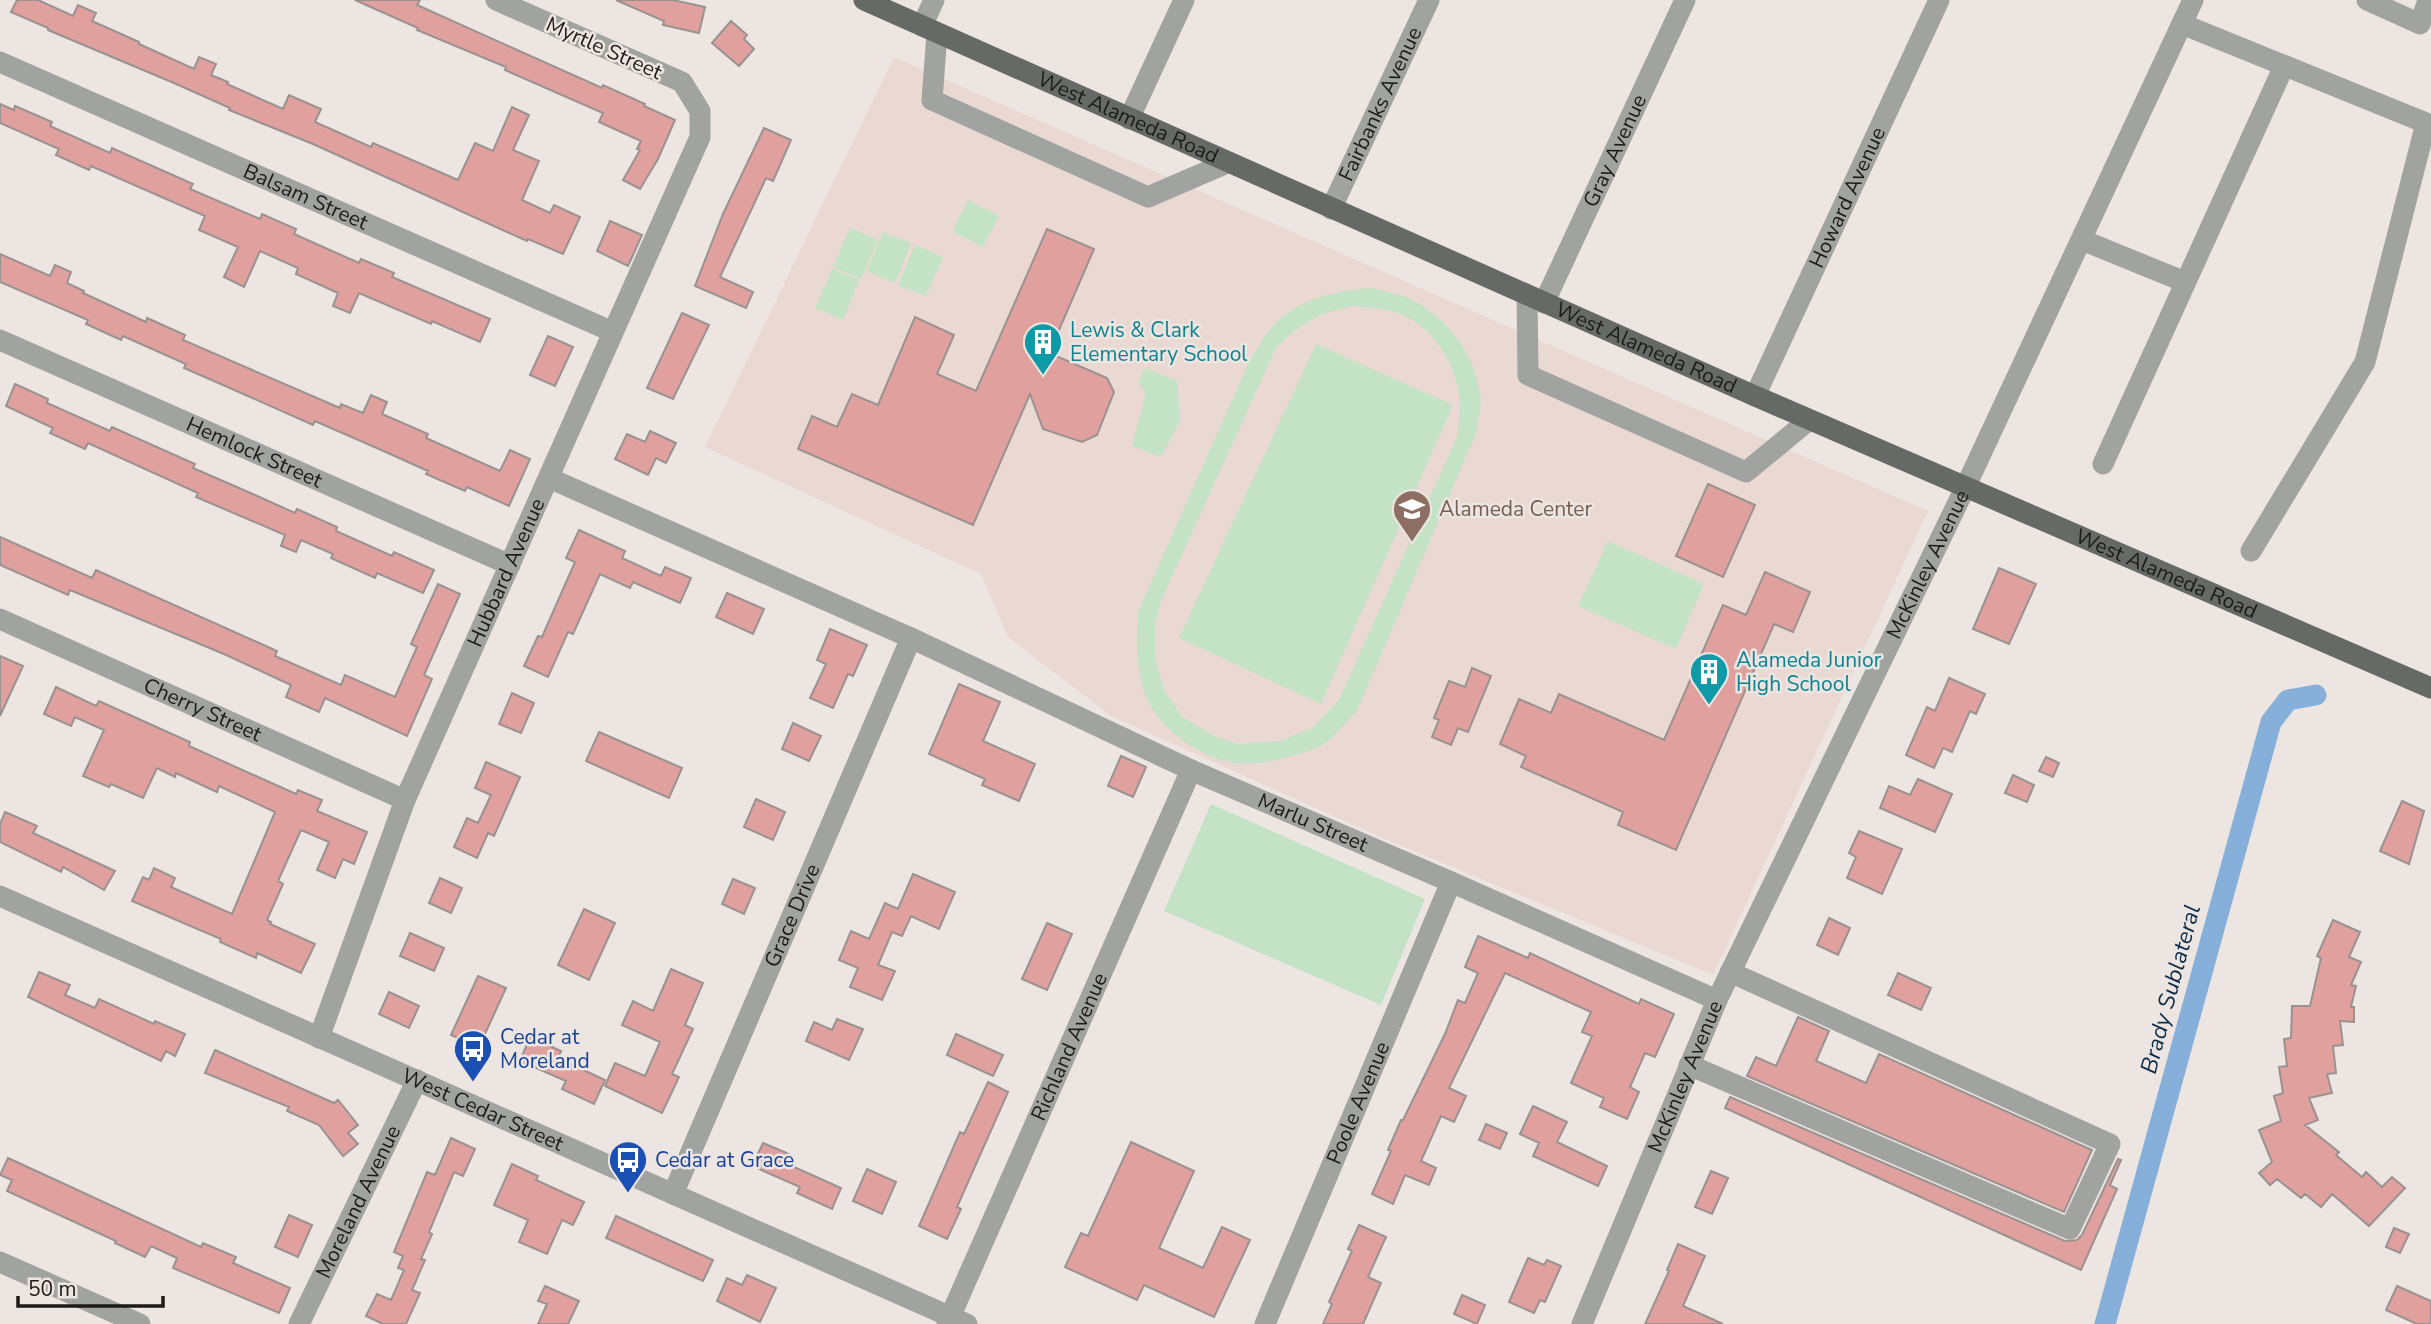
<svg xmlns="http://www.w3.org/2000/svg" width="2431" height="1324" font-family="'Nunito Sans',sans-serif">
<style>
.built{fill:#e9d9d2}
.green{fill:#c4e2c5;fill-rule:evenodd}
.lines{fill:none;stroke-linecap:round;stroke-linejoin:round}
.canal{stroke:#86b0da;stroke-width:21}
.building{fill:#e0a19e;stroke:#9a9291;stroke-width:2}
.minor{stroke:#a0a3a0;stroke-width:21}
.major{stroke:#666a66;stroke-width:21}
.labels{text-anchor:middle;stroke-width:5;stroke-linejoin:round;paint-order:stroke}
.street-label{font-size:21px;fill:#1d1a19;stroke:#ede5e2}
.culture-label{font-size:21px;fill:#0d838f;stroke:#ede5e2;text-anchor:start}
.education-label{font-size:21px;fill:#785e54;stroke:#ede5e2;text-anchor:start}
.transit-label{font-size:21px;fill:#164399;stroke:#ede5e2;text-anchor:start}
.water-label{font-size:23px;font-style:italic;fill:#0c2c48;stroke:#ede5e2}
</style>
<rect width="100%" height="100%" fill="#ede5e2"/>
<!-- built -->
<path class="built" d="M894,57L1928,511L1713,975L1378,836L1111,716L1008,637L981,574L705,447Z"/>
<!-- green -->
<path class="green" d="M968,200L999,216L983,247L952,231Z
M850,228L878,240L861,279L833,267Z
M883,232L911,243L895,283L867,271Z
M915,245L943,257L926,296L898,285Z
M832,269L859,280L843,320L815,308Z
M1372,288C1383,291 1397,293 1408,298C1446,316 1474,352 1480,394C1482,405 1478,419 1477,431L1357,711C1346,721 1335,737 1322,745C1304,755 1264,764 1244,764C1204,762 1157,729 1144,692C1136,666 1136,638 1138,612L1250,360C1257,350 1263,337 1271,328C1297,298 1335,291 1372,288ZM1353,306C1369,308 1386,308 1401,314C1436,329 1458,368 1460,405C1460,415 1458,427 1457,437L1339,700L1312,728L1280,741L1238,744L1214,736L1182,717L1164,690L1155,659V627L1160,603L1276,348C1301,323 1318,313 1353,306Z
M1316,344L1453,405L1321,704L1179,638Z
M1145,368L1177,381L1180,421L1161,457L1132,446L1146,393L1138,382Z
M1608,541L1704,584L1676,649L1578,606Z
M1211,804L1425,899L1381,1005L1164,911Z"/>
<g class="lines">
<!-- canal -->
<path class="canal" d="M2105,1324L2271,722L2288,700L2316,695"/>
</g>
<!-- building -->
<path class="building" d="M17,0H38L73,16L78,5L96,13L92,21L139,42V44L194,69L199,57L216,64L211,75L228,82L227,84L283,109L289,95L321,109L315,122L371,147L373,143L458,180L475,143L493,151L512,107L529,115L513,150L539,161L522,200L550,213L554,205L580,217L563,254L528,239L527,241L313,144L229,110L230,108L174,83L48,30V28L11,12Z
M355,0H420L417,5L602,88L603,85L645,104L644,106L675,120L658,159L640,189L623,180L640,150L637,149L641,141L599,122L603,113L505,70L506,67L417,30L418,28Z
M616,0H673L705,7L699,33L663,25L664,21Z
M731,21L747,35L744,39L754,49L739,66L712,43Z
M0,104L14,110L15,106L52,122L50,126L110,153L112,148L193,184L190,189L260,219L262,214L296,229L294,234L359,263L361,259L394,273L392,277L490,319L480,342L432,321L431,324L359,293L350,313L333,306L338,293L296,274L298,268L260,251L244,287L224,277L238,247L199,230L205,216L91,166L89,170L56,155L59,149L0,123Z
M764,128L791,140L773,181L766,178L720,277L753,292L746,308L695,286L723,214Z
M610,221L642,235L628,266L597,251Z
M1047,229L1094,249L1049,353L1107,378L1114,392L1097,435L1082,442L1043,429L1030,394L973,525L798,449L812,416L837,427L852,394L878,405L915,317L954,335L937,374L976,391Z
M0,254L50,276L55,265L71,272L67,283L84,291L83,293L146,322L147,318L185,335L183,340L340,408L341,404L363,413L371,395L387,402L382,414L428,434L426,438L500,471L510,450L530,459L509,506L467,487L465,491L426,474L428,471L379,449L315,421L313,425L223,385L184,368L186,364L123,336L121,340L86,324L88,320L0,282Z
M682,313L709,325L673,399L647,388Z
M548,336L573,347L555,386L530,375Z
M15,384L48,399L47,403L110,431L112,427L195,464L193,468L255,495L295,513L297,509L337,527L336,531L392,556L394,552L434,570L423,593L377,573L375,578L331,558L333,554L301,540L296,552L281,546L285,535L196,497L198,493L88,443L85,449L50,433L53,428L6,406Z
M650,431L676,443L666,463L656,458L648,475L615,459L627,434L645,442Z
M1708,484L1755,505L1723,577L1676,556Z
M579,530L625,551L622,558L661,576L665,567L691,578L680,603L633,582L630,588L600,574L573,634L568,632L548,677L524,666L538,636L542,637L575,562L566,558Z
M0,537L92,578L96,570L277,651L275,656L341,685L345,675L395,697L417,647L411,644L438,584L460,594L424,675L432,679L407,736L325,698L319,712L286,697L291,685L224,654L70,590L68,595L0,565Z
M1999,568L2036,584L2009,644L1973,629Z
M1765,572L1810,592L1793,632L1774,624L1676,850L1618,825L1623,812L1521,767L1526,756L1500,744L1519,699L1551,713L1559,694L1664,740L1723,605L1746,615Z
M727,593L764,609L753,634L716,617Z
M830,629L867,645L853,676L848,674L833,708L810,698L826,664L817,660Z
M0,656L23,666L0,716Z
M1472,668L1491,676L1468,732L1458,728L1451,745L1432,737L1439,720L1434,718L1449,681L1465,687Z
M1949,678L1985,694L1976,714L1970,711L1952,752L1943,748L1934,768L1906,755L1927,707L1935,711Z
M959,684L1000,702L983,741L1035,764L1019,801L982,785L985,779L929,754Z
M56,687L96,706L99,701L152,725L190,742L189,746L296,794L298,790L322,800L317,811L367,832L354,864L343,859L335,878L317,870L329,842L301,830L278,881L283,884L267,920L271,922L270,924L315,944L301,973L257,953L256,958L220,942L221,939L132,901L143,877L149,880L154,868L175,878L171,887L232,914L275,812L219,786L217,792L176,773L175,777L157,768L143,798L111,784L109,787L83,776L104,730L75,717L71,726L44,714Z
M512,693L534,703L521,733L499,724Z
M793,723L821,736L809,761L782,749Z
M599,732L682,768L669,798L586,761Z
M1121,756L1146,767L1133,797L1108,786Z
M2046,757L2059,763L2053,777L2039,771Z
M486,762L520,777L494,836L488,833L477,858L454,847L467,818L478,823L491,795L475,788Z
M2013,775L2034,785L2027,802L2005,793Z
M1918,779L1952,794L1935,832L1880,808L1889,786L1910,795Z
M756,799L785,812L773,840L744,827Z
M2402,801L2424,811L2409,864L2380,851Z
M5,812L37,826L33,833L115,871L104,890L63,867L61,872L0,842V824Z
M1859,831L1902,849L1882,894L1847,878L1856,857L1849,853Z
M913,874L955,892L939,929L911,916L902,936L892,932L878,965L895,971L882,1000L850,987L858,968L839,960L851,931L869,939L885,903L898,909Z
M440,878L462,888L451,913L429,903Z
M733,879L755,888L744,914L722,904Z
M584,909L615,923L589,980L558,965Z
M1829,918L1850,928L1838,955L1817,945Z
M2333,920L2360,932L2349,957L2361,962L2351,985L2356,986L2351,1007H2354V1022L2340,1021L2343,1045L2333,1046L2336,1073L2327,1074L2332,1093L2309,1098L2318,1120L2305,1125L2339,1152L2336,1155L2362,1177L2366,1172L2382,1187L2392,1177L2405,1188L2369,1226L2332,1194L2321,1207L2305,1194L2301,1198L2277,1179L2270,1185L2259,1173L2272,1162L2259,1130L2281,1121L2274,1096L2283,1093L2279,1067L2287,1066L2284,1039L2291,1038L2292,1006H2310L2321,958L2317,956Z
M1047,923L1072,934L1047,990L1022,979Z
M410,933L444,948L434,971L400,956Z
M1478,936L1528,958L1530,953L1639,1004L1641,999L1674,1014L1655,1057L1645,1053L1630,1087L1639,1092L1627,1119L1600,1107L1604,1098L1571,1083L1592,1036L1582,1032L1591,1012L1505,973L1449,1088L1466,1096L1454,1122L1441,1116L1421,1161L1436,1168L1429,1185L1405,1175L1393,1204L1372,1194L1391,1151L1388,1150L1401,1120H1403L1445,1034L1458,1000L1465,1003L1478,973L1465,967Z
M671,969L703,983L685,1025L693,1029L672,1074L679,1077L662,1113L605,1086L615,1063L645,1076L660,1042L622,1025L633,1001L653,1011Z
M39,972L70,985L65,995L95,1008L99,999L154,1024L155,1021L185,1034L175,1056L166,1051L161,1061L28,997Z
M1898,973L1931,988L1921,1010L1888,995Z
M478,976L506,988L479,1047L451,1035Z
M389,992L419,1006L409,1028L379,1014Z
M1798,1017L1829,1031L1816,1061L1866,1083L1879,1054L2092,1150L2064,1212L1747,1076L1756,1057L1776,1066Z
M837,1019L863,1029L849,1060L806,1041L814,1022L832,1030Z
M956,1034L1003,1055L993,1076L947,1055Z
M530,1037L561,1051L558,1058L605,1080L594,1104L562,1089L566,1081L520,1061Z
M215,1050L334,1103L338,1100L358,1125L348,1133L358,1144L343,1156L319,1125L287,1111L289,1107L205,1073Z
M988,1082L1008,1092L957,1207L961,1209L947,1239L919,1226L960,1132L964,1134Z
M1730,1097L2065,1241L2077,1240L2082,1235L2118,1159L2121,1160L2110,1185L2117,1189L2081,1270L1725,1108Z
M1533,1106L1567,1122L1557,1142L1607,1166L1598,1186L1533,1156L1539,1143L1520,1134Z
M1486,1124L1507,1133L1500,1149L1479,1140Z
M451,1138L475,1149L463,1176L454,1172L429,1232L432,1234L421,1259L425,1260L412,1290L420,1293L406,1324H383L366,1316L377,1294L391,1300L404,1270L398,1268L403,1256L394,1252L427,1172L435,1175Z
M1131,1142L1194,1171L1159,1248L1203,1268L1222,1227L1250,1240L1214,1317L1144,1285L1137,1300L1065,1267L1081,1233L1088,1236Z
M763,1143L789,1154L785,1163L841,1188L832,1209L797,1193L800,1187L752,1166Z
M8,1158L201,1247L203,1243L236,1257L233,1263L290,1288L279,1313L173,1268L177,1258L151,1246L145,1257L115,1243L116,1241L7,1191L12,1180L0,1175Z
M512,1164L538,1176L536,1180L584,1202L573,1225L562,1220L547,1254L519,1242L528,1220L494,1205Z
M867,1169L896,1182L882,1214L853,1201Z
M1711,1171L1728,1178L1712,1214L1695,1207Z
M289,1215L312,1225L298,1257L275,1247Z
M616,1216L713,1260L703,1281L606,1238Z
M1359,1225L1386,1237L1368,1277L1381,1283L1363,1324H1323L1332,1304L1329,1302L1352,1251L1348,1249Z
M2394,1228L2409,1234L2400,1253L2386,1247Z
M1678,1244L1705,1256L1683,1306L1723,1324H1645L1669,1271L1667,1270Z
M1528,1258L1544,1265L1547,1260L1561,1266L1545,1302L1540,1300L1534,1313L1509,1302Z
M747,1275L776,1288L760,1322L717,1301L727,1278L742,1285Z
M545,1286L579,1301L568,1324H538L547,1304L538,1301Z
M2397,1286L2431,1301V1324H2417L2386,1310Z
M1462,1295L1485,1305L1477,1324L1454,1314Z"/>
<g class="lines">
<!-- minor -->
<g class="minor">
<path d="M2367,0L2420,24L2428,0"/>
<path d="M2182,24L2426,123L2365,362L2251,551"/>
<path d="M922,26L934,0"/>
<path d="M937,33L932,100L1148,197L1227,163"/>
<path id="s1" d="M0,62L613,332"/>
<path d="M1129,119L1184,0"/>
<path id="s2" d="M1331,209L1429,0"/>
<path d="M2082,240L2185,282"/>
<path d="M1527,295L1528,375L1746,472L1809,420"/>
<path id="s3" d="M1544,303L1685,0"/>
<path id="s4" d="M0,340L510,565"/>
<path id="s5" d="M1755,396L1939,0"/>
<path d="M2103,464L2284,66"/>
<path id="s6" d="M549,478L911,638L1191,770L1451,882L1717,1000"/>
<path id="s7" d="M0,619L405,800"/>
<path id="s8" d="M0,896L967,1324"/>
<path id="s9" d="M319,1038L405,800L700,137V111L682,82L496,0"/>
<path d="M1689,1065L2070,1229L2110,1144L1730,972"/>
<path id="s10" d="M673,1194L911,638"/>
<path d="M0,1262L140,1324"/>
<path id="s11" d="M299,1324L417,1080"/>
<path id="s12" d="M947,1324L1191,770"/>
<path id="s13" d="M1265,1324L1451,882"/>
<path id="s14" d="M1582,1324L1717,1000L1965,488L2193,0"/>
</g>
<!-- major -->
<path class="major" id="s15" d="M864,0L1755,396L2431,688"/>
</g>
<!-- icons -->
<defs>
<g id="building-pin" transform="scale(2.0125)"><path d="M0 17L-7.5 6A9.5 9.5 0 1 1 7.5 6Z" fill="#0f9aa8" stroke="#ede5e2"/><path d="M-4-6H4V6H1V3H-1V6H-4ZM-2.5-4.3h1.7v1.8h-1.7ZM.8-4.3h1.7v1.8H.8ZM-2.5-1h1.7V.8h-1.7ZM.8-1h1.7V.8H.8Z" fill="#fff"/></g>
<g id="school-pin" transform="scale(2.0125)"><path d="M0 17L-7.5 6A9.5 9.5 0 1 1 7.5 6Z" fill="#8d6e63" stroke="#ede5e2"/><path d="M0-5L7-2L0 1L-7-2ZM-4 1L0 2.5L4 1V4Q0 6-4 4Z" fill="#fff"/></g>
<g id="bus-pin" transform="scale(2.0125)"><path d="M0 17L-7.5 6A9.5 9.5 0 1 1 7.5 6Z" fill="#1a4fb4" stroke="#ede5e2"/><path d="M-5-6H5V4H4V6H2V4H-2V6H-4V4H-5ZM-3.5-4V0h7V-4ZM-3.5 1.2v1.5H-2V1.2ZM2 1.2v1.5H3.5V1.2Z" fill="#fff"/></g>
</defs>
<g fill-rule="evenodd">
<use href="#building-pin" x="1043" y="342"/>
<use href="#school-pin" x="1412" y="509"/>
<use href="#building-pin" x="1709" y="672"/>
<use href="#bus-pin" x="473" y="1049"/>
<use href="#bus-pin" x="628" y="1160"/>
</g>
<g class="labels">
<!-- street labels -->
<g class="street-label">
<text transform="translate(604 48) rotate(24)" y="7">Myrtle Street</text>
<text dy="7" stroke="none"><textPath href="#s2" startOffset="116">Fairbanks Avenue</textPath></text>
<text dy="7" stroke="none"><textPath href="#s15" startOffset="289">West Alameda Road</textPath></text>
<text dy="7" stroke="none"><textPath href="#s3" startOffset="168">Gray Avenue</textPath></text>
<text dy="7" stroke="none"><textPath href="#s1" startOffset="334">Balsam Street</textPath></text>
<text dy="7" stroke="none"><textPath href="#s5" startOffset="219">Howard Avenue</textPath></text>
<text dy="7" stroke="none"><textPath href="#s15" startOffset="856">West Alameda Road</textPath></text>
<text dy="7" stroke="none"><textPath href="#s4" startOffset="278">Hemlock Street</textPath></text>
<text dy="7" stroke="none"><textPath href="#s14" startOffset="835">McKinley Avenue</textPath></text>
<text dy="7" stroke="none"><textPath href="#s9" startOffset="502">Hubbard Avenue</textPath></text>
<text dy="7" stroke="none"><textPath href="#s15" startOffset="1423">West Alameda Road</textPath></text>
<text dy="7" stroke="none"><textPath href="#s7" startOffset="222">Cherry Street</textPath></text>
<text dy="7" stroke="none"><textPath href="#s6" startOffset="838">Marlu Street</textPath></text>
<text dy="7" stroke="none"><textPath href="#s10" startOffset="303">Grace Drive</textPath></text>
<text dy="7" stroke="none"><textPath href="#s12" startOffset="303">Richland Avenue</textPath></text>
<text dy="7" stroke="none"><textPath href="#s14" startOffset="268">McKinley Avenue</textPath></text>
<text dy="7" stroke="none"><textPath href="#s13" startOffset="240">Poole Avenue</textPath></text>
<text dy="7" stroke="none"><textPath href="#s8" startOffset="528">West Cedar Street</textPath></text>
<text dy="7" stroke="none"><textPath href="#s11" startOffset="136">Moreland Avenue</textPath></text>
</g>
<!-- culture labels -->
<g class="culture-label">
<text x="1070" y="337">Lewis &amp; Clark<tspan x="1070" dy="24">Elementary School</tspan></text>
<text x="1736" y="667">Alameda Junior<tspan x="1736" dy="24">High School</tspan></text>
</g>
<!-- education labels -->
<g class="education-label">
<text x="1439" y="516">Alameda Center</text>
</g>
<!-- transit labels -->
<g class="transit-label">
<text x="500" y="1044">Cedar at<tspan x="500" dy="24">Moreland</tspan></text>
<text x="655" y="1167">Cedar at Grace</text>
</g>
<!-- water labels -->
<g class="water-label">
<text transform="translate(2170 989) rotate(-75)" y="8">Brady Sublateral</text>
</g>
</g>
<!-- scale -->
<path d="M18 1296v10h145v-10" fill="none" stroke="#1d1a19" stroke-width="3.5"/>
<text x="28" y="1296" font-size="21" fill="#1d1a19" stroke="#ede5e2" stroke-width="5" paint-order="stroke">50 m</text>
</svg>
